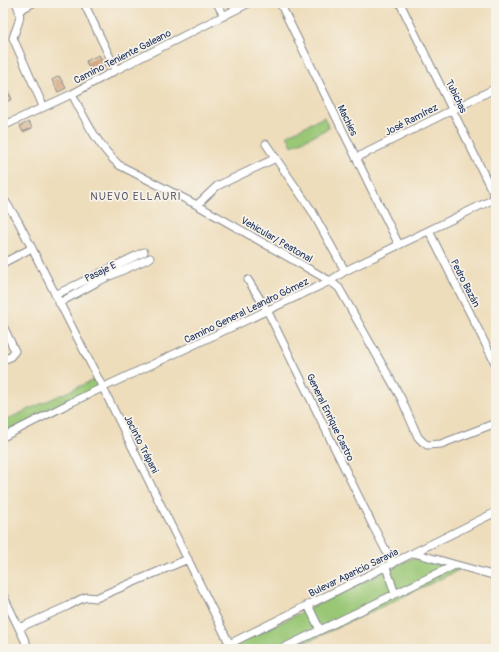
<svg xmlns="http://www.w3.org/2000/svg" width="499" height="652" font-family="Pangolin,sans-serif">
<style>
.green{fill:#99c776;stroke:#5a7b6a}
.building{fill:#d2a47e}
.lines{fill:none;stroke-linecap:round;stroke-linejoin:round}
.minor-casing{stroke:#84868c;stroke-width:9}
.minor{stroke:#fff;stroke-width:7}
.labels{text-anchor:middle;stroke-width:3.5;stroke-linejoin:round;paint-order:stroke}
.street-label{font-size:10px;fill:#1b2f5e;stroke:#f7f3e8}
.neighbourhood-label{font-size:11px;letter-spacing:1px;fill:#5b5869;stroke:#f7f3e8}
</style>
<rect width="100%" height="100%" fill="#f7f3e8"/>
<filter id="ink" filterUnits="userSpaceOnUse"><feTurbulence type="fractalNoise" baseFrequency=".025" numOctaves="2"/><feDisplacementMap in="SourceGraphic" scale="8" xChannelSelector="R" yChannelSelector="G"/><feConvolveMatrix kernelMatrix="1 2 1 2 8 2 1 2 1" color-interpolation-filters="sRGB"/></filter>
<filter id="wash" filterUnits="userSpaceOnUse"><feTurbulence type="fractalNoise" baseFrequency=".012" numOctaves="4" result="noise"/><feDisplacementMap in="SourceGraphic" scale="16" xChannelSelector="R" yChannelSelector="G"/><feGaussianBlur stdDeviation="0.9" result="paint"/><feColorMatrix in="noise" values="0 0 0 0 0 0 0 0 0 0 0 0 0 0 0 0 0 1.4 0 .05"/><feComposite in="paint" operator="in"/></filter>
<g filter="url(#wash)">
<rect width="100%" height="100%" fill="#edb"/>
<!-- green -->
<path class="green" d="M324,117L329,128L292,146L287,135Z
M98,378L103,388L3,437V421Z
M410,559H416L459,570L292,649H236V647L241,642Z"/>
<g id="blocks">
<!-- building -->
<path class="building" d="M99,55L105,67L91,73L86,61Z
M59,76L66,88L58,92L52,80Z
M8,92L12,99L4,103L3,94Z
M29,122L32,128L23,132L20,126Z"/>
</g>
</g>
<g filter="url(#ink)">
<use href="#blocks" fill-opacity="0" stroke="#84868c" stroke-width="1"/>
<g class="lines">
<!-- minor casing -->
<g class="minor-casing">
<path id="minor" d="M16,3C24,18 17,24 13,38L43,106
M84,3L116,70
M217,3L224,16
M280,3L399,245
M400,3L496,199
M20,10L33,3
M72,94C85,119 97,145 119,165L197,205L330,281L339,288L401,398L418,437L423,442L427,445L441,444L496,423
M3,126L72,94L116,70L249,3
M266,144L312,211L345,271
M356,158L496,88
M3,198L18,221L103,388L232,649
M197,205L217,186L276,158
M429,231L496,365
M3,263L32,248
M248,280L267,310L373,526L393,564
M55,295L144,252
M59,303L99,281L150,258
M3,326L15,351L10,357L3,360
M3,437L72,402L330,281L345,271L496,198
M414,553L496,576
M386,567L395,594
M3,595L29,649
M308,605L320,630
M19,628L68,606L81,599L87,597L96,598L188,559
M219,649L496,512
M281,649L455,565"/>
</g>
<!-- minor -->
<use href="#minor" class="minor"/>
</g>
</g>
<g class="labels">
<!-- street labels -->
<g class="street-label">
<text transform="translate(122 56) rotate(-27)" y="4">Camino Teniente Galeano</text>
<text transform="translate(457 96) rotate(64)" y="4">Tubichas</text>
<text transform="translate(411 119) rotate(-27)" y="4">José Ramírez</text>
<text transform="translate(348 120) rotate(64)" y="4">Machies</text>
<text transform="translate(277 239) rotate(30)" y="4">Vehicular/ Peatonal</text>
<text transform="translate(100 271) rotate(-26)" y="4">Pasaje E</text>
<text transform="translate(466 283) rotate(63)" y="4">Pedro Bazán</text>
<text transform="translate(246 310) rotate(-26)" y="4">Camino General Leandro Gómez</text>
<text transform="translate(331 417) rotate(64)" y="4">General Enrique Castro</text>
<text transform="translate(142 444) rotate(63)" y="4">Jacinto Trápani</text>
<text transform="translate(353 572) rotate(-26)" y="4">Bulevar Aparicio Saravia</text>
</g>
<!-- neighbourhood labels -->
<g class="neighbourhood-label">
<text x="136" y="200">NUEVO ELLAURI</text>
</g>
</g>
<!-- margin -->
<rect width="499" height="652" fill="none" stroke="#f7f3e8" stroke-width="16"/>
</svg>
